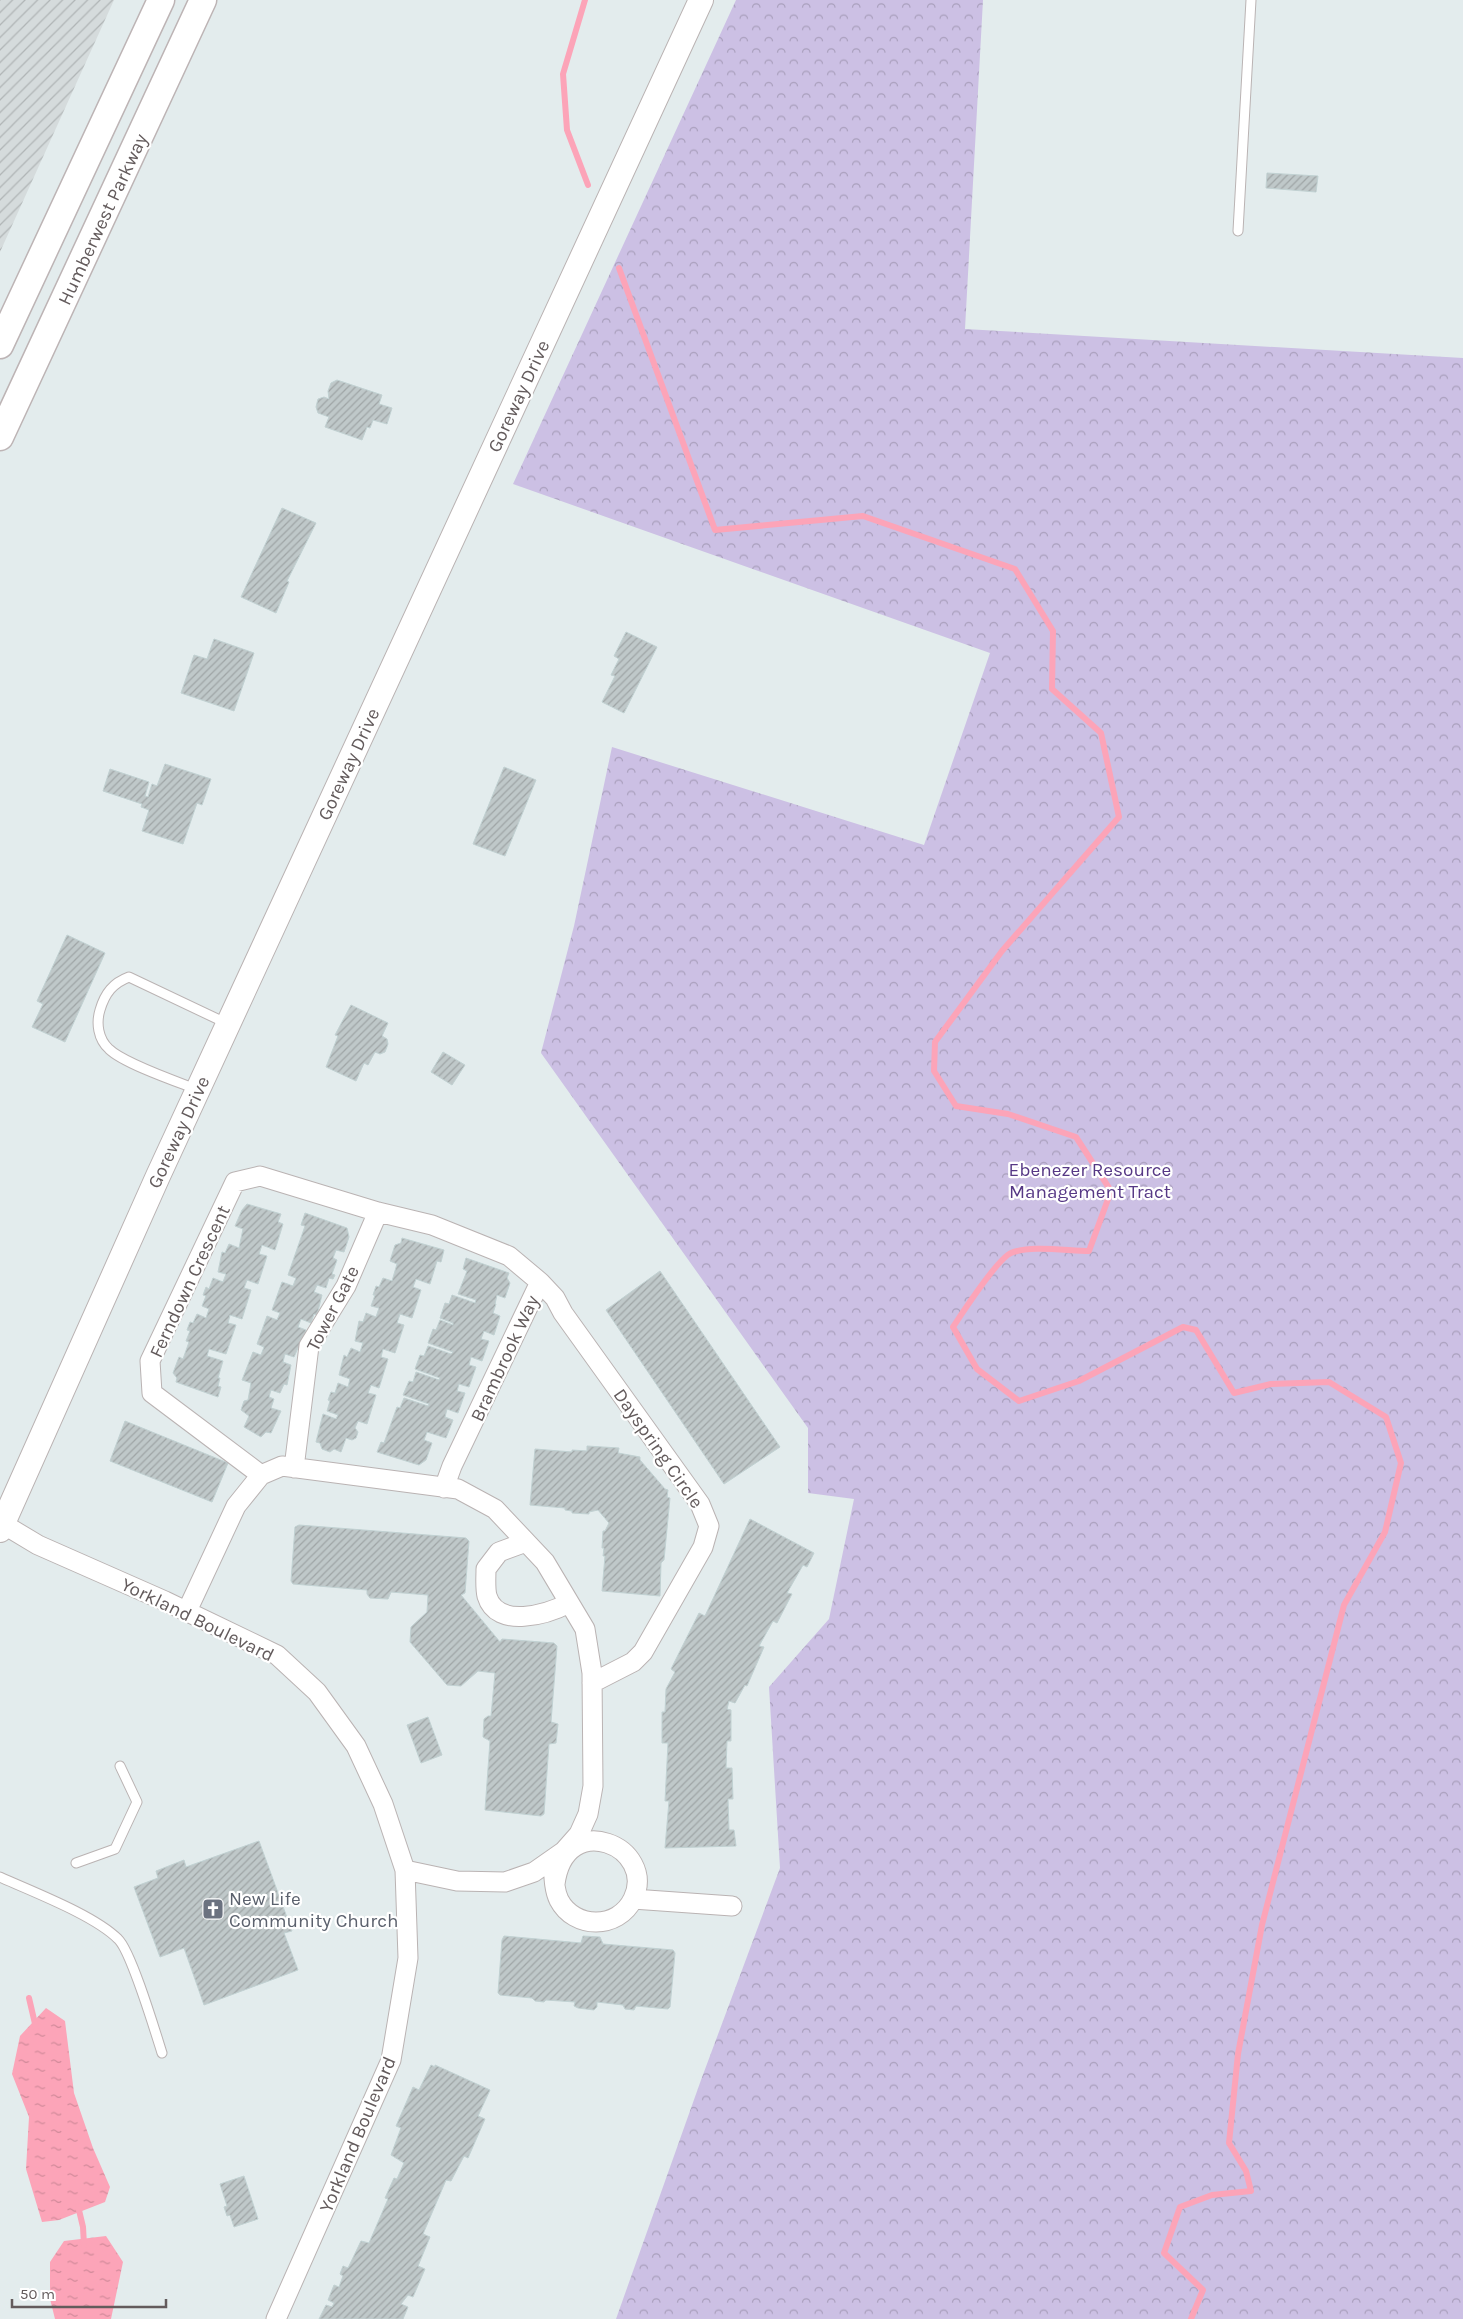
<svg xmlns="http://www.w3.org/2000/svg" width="1463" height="2319" font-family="Karla,sans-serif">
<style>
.industrial{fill:url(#industrial-furrows)}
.park{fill:url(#park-crowns)}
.water{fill:url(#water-ripples)}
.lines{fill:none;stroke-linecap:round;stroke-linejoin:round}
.stream{stroke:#fca4b8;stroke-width:6}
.building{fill:url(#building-hatch);stroke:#c1d1d2}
.service-casing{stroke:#bab3b3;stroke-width:11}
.minor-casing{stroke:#bab3b3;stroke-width:21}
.tertiary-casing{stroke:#bab3b3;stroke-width:26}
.secondary-casing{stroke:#bdb4b5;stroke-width:29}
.service{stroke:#fff;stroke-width:9}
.minor{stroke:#fff;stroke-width:19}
.tertiary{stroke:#fff;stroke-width:24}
.secondary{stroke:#fff;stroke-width:26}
.labels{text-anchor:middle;stroke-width:4.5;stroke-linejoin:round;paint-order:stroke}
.street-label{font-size:19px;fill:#635b5c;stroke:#fff}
.park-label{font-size:19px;fill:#563885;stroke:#fff}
.worship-label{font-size:19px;fill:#5b616d;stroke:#fff;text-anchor:start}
</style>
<defs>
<pattern id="industrial-furrows" width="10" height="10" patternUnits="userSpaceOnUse" patternTransform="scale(1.25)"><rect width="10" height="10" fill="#d5dbdc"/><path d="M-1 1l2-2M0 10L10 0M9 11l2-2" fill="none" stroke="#b0b5b6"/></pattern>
<pattern id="park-crowns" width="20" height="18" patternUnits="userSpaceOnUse" patternTransform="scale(1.25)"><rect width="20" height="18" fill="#ccc0e4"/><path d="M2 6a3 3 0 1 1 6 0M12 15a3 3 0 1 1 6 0" fill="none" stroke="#a99fbc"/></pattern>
<pattern id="water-ripples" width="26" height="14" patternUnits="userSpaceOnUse" patternTransform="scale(1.25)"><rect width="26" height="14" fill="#fca4b8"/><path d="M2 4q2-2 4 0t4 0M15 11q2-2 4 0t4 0" fill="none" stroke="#d08999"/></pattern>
<pattern id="building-hatch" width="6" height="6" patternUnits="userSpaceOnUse" patternTransform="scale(1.25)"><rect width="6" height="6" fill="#bfc8c9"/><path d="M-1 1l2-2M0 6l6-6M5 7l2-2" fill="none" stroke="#9fa5a6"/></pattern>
</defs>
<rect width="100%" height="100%" fill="#e3eced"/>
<!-- industrial -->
<path class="industrial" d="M0,0H114L0,252Z"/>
<!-- park -->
<path class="park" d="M736,0H983L965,329L1463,358V2319H616L701,2080L780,1868L769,1687L829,1619L854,1499L808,1493V1428L541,1053L574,926L612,747L924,845L990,653L513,484Z"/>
<!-- water -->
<path class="water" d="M46,2008L65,2021L74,2093L93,2148L110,2187L105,2202L59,2220L42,2222L26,2169L29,2117L12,2074L20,2036Z
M106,2236L123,2262L111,2319H55L50,2299V2262L64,2241Z"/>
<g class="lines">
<!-- stream -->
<path class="stream" d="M585,0L563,74L567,130L588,185
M619,268L715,530L863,516L1015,569L1053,631L1052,689L1101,733L1119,817L1002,951L935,1042L934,1071L956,1106L1008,1114L1076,1137L1111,1191L1089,1251C1068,1251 1030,1245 1011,1253C997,1259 963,1312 953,1327L977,1369L1019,1401L1079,1381L1183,1327L1196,1330L1234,1393L1271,1384L1329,1382L1386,1417L1401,1463L1385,1532L1344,1605L1262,1925L1238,2054L1229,2143L1246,2171L1251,2191L1212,2195L1180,2207L1164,2253L1203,2290L1191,2319
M29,1998L36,2028
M78,2206L83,2227L84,2245"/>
</g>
<!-- building -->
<path class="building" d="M1267,173L1318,176L1316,192L1266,188Z
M337,380L382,395L379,404L392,408L387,424L373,420L370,428L367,427L362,440L325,427L329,417L318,413L316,407L318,399L324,397L329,399L328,391L331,383Z
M282,508L316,523L287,581L289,582L276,613L241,597Z
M626,632L657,647L624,713L602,702L615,676L611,675L619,659L614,656Z
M214,639L254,653L234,711L181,693L194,655L207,659Z
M165,764L211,779L202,805L197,803L183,844L142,831L149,810L141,807L142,804L103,791L110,769L149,782L145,796L148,797L152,784L157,786Z
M504,767L536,780L505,856L473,844Z
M67,935L105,953L65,1042L32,1027L43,1004L37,1001Z
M351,1005L388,1023L382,1036L387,1039L388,1044L385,1052L380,1054L375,1052L368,1065L364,1063L356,1081L326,1067L338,1036L335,1035Z
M443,1052L465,1065L452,1085L431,1072Z
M247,1204L281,1214L278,1222L283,1224L275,1250L262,1245L259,1254L267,1256L258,1284L247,1280L244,1288L251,1290L242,1319L230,1315L228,1323L236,1325L226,1354L209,1349L207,1356L223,1361L218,1378H220L218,1386L221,1387L218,1397L176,1382L177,1378L173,1373L179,1357L183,1359L189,1342L186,1341L190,1331L187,1330L190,1322L193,1323L197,1314L206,1318L209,1309L202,1306L206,1296L203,1295L206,1287L209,1289L213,1278L223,1282L226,1274L218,1272L222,1252L225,1253L229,1244L239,1248L243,1229L235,1226L242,1210Z
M305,1213L347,1228L349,1237L344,1252L336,1250L333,1258L337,1260L332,1274L335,1275L333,1279L329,1278L326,1288L317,1285L314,1292L322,1295L317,1315L314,1314L311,1323L301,1319L298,1327L306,1330L302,1349L298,1348L294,1357L285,1354L283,1362L291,1365L287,1385L284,1384L280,1393L271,1390L269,1397L274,1399L271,1408L281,1411L271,1433L266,1432L261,1437L244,1427L249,1416L241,1410L244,1401L248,1400L251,1383L242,1380L253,1352L261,1355L264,1347L257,1344L267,1316L277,1320L280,1313L272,1310L282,1282L293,1286L296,1278L288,1275L305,1226L301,1225Z
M402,1238L444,1250L441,1262L437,1261L430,1284L416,1279L413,1287L421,1290L412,1318L400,1314L397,1323L404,1325L395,1353L383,1349L381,1357L388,1359L379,1388L371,1385L368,1393L376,1395L367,1424L358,1421L355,1428L358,1432L356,1438L352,1440L346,1438L341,1452L334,1449L330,1452L322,1449L320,1443L316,1442L323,1414L336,1419L338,1415L327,1411L330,1401L328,1400L331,1392L335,1393L338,1383L348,1387L350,1379L339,1375L344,1355L347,1357L351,1348L360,1352L363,1343L355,1341L359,1321L363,1322L366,1313L376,1317L379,1308L371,1306L375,1295H373L376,1286L379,1287L383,1278L392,1281L397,1264L390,1261L395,1245L401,1243Z
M466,1258L509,1273L507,1278L510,1283L505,1298L497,1295L495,1304H496L493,1313L500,1316L494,1335L484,1331L481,1339L489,1341L482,1361L471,1357L469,1365L476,1367L469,1387L459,1384L457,1391L465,1393L458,1413L447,1409L445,1417L453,1420L446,1438L427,1432L424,1440L432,1443L426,1460L419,1465L377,1452L381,1442L384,1443L397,1407L400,1408L404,1398L428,1406L429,1404L403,1395L409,1381L413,1382L416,1372L439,1380L440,1378L415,1369L420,1355L424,1356L428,1346L451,1354L453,1352L428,1343L433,1329L436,1330L440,1320L453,1325V1323L440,1318L445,1303L449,1304L452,1295L475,1303L476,1300L458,1294L467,1271L463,1269Z
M660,1271L780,1447L724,1484L606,1310Z
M125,1421L228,1463L212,1502L110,1461Z
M587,1446L619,1448L618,1453L640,1457V1460L665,1489L668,1490L667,1497L670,1498L664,1560L661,1563L660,1596L602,1591L605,1556H603L604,1548H602L603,1531H605L609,1523L598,1510L589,1512V1514L572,1513V1511L565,1510V1508L530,1505L535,1449L572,1452V1450L587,1451Z
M750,1519L814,1553L807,1567L803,1565L787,1593L792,1594L777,1623L773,1621L759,1646L764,1647L747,1686L745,1685L735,1703L729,1701L727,1709L731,1710V1741H727L726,1768H732L733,1799H728L729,1830H734L736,1846L665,1848L669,1801H665L668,1743H662V1712H665L666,1689L675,1672L671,1669L699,1613L705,1616Z
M299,1525L466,1538L469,1541L465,1593L461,1595L500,1642L502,1639L554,1643L557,1646L551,1722L558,1724L556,1743L549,1744L544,1814L541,1816L485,1810L490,1741L483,1737L484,1719L488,1716H491L495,1673L478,1671L461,1686L447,1685L410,1642L411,1627L427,1612L428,1595L391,1592L388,1599L370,1598L367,1594V1590L293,1584L291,1581L295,1527Z
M428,1717L442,1755L421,1763L407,1725Z
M259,1841L292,1931L284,1933L298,1970L204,2005L184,1948L160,1957L134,1887L158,1878L156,1871L184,1860L186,1867Z
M504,1936L581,1943L583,1936L600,1937L603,1944L673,1950L675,1953L670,2007L668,2009L636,2006L634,2010L625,2009L623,2005L597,2002V2007L594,2010L578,2008L574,2006L575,2002L546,2000L544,2002L535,2001L532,1998L500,1995L498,1993L502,1940Z
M431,2065L435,2067V2065L490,2090L478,2116L485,2119L468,2158L464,2156L451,2181L446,2180L423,2234L430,2237L418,2266L425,2269L413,2297L408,2295L401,2304L408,2307L403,2319H319L326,2305L332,2307L334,2303L328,2300L334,2285L339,2287L343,2276L340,2274L343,2266L348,2268L361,2241L369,2243L388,2199L385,2198L394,2178L397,2179L404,2163L391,2155L401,2128L396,2126L413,2087L419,2090Z
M244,2176L258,2219L234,2227L230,2215L227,2216L224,2207L227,2206L220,2184Z"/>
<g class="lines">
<!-- service casing -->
<g class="service-casing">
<path id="service" d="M1238,231L1251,0
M196,1089C175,1081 123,1063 109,1049C98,1039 96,1023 100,1010C105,993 113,983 129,977L228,1024
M76,1863L115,1849L137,1802L120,1766
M0,1877C33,1892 94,1915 118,1939C131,1951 155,2031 162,2053"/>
</g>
<!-- minor casing -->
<g class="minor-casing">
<path id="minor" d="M540,1282L555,1298L563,1313L700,1504L709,1526L703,1547L643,1652L633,1662L592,1683
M294,1468L309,1346L346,1286L378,1212
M261,1475L152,1393L150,1361L235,1182L260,1176L378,1212L432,1225L509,1256L540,1282L452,1466L444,1488
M3,1524L38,1545L165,1601L277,1655L317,1692L356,1746L383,1804L405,1870L408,1958L391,2060L276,2319
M526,1542L499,1552L486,1569C486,1578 485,1588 487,1596C497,1630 548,1614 569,1603
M187,1611L236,1506L261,1475L282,1466L458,1489L495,1509L545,1562L585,1629L592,1673L593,1786L588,1814L579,1834L564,1851L534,1872L505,1882L457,1881L405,1870
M553,1859C554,1871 553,1888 559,1900C574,1929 618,1930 633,1899C658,1847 565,1807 555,1884
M633,1899L732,1906"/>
</g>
<!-- tertiary casing -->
<g class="tertiary-casing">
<path id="tertiary" d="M0,1530L158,1176L701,0"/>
</g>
<!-- secondary casing -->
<g class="secondary-casing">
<path id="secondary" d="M0,345L161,0
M0,437L203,0"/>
</g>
<!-- service -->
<use href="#service" class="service"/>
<!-- minor -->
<use href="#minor" class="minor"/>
<!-- tertiary -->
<use href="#tertiary" class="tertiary"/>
<!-- secondary -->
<use href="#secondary" class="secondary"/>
</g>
<!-- icons -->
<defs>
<g id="church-square" transform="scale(1.125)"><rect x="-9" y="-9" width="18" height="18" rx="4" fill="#6b7280" stroke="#fff"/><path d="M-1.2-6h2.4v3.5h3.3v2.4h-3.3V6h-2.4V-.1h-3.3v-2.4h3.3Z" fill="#fff"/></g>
</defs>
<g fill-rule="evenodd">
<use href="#church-square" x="213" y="1909"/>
</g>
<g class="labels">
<!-- street labels -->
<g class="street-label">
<text transform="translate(102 219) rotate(-65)" y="7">Humberwest Parkway</text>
<text transform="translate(518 396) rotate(-65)" y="7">Goreway Drive</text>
<text transform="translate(348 764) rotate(-65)" y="7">Goreway Drive</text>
<text transform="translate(178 1132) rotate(-65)" y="7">Goreway Drive</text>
<text transform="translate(189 1281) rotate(-65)" y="7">Ferndown Crescent</text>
<text transform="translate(332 1308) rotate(-63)" y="7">Tower Gate</text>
<text transform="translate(504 1358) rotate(-65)" y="7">Brambrook Way</text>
<text transform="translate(659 1448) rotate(55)" y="7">Dayspring Circle</text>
<text transform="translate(198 1619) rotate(26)" y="7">Yorkland Boulevard</text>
<text transform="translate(357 2134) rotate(-67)" y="7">Yorkland Boulevard</text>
</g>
<!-- park labels -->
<g class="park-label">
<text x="1090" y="1176">Ebenezer Resource<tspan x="1090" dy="22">Management Tract</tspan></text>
</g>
<!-- worship labels -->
<g class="worship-label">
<text x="229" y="1905">New Life<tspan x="229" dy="22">Community Church</tspan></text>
</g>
</g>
<!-- scale -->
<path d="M12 2299v8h154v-8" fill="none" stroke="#635b5c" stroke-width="2.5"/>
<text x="20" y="2299" font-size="15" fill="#635b5c" stroke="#ffffff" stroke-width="4" paint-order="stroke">50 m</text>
</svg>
